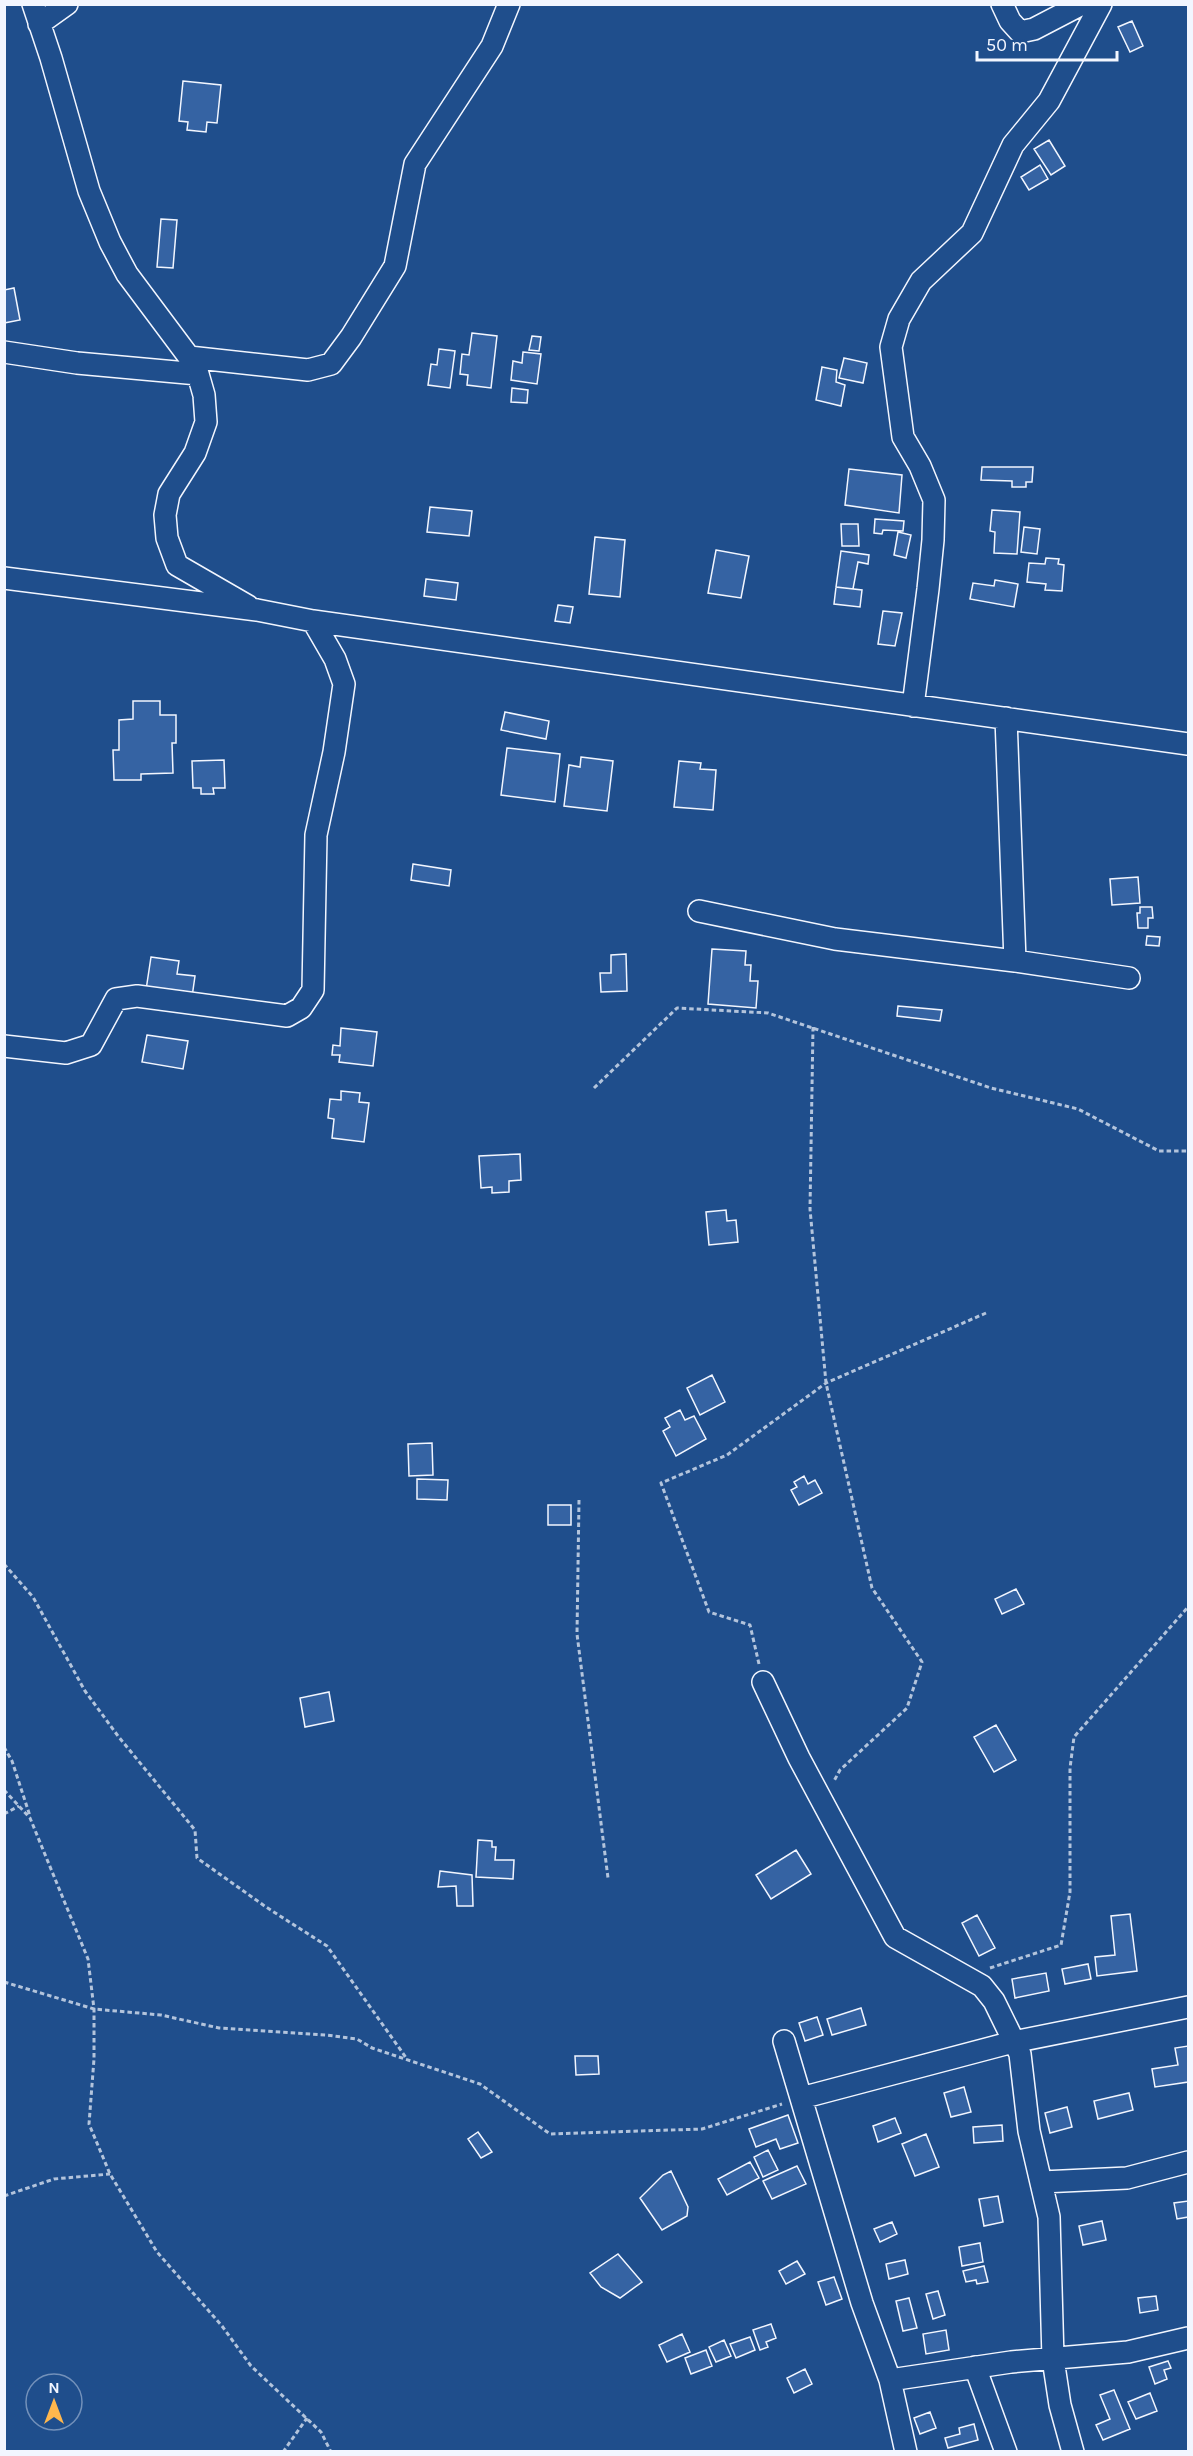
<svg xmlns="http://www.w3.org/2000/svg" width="1193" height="2456" font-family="Karla,sans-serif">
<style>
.building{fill:#3563a3;stroke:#f2f6ff;stroke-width:1.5}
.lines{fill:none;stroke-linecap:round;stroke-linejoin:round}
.minor-casing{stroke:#f2f6ff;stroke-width:24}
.path{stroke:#b3c4dc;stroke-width:3;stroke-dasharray:4.5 3;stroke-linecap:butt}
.minor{stroke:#1f4e8c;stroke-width:21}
</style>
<rect width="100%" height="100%" fill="#1f4e8c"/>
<!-- building -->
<path class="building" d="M1132,21L1143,46L1130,52L1118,27Z
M183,81L221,85L217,123L207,122L206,132L187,130L188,122L179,121Z
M1049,140L1065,166L1051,175L1034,149Z
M1040,165L1048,179L1029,190L1021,177Z
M161,219L177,220L173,268L157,267Z
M14,288L20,320L4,323V290Z
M472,333L497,336L491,388L467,385L468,375L460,374L462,354L469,355Z
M532,336L541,337L539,351L529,350Z
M439,349L455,351L450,388L428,385L431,364L437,365Z
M523,352L541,354L537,384L511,380L513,361L522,363Z
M844,358L867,363L863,383L839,378Z
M822,367L837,370L836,382L845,385L841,406L816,400Z
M512,388L528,390L527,403L511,402Z
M982,467H1033L1032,482H1026V487H1012V481L981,480Z
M849,469L902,475L899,513L845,505Z
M430,507L472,511L469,536L427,532Z
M992,510L1020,512L1017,554L994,553L995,532L990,531Z
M875,519L904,521L903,531L883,530L882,534L874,533Z
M841,524H858L859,546H842Z
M1024,527L1040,529L1037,554L1021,552Z
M898,532L911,535L906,558L894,555Z
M595,537L625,540L620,597L589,594Z
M716,550L749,556L741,598L708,593Z
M841,551L869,555L868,564L858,562L853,589L836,587Z
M1046,558L1059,559L1058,564L1064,565L1062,591L1045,590L1046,584L1027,582L1029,563L1045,564Z
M426,579L458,583L456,600L424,596Z
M995,580L1018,584L1014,607L970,599L973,583L994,586Z
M836,587L862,590L860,607L834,604Z
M558,605L573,607L570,623L555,621Z
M883,611L902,613L895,646L878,644Z
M133,701H160V715H176V743H172L173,773L141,774V780H114L113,750H119V720L133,719Z
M505,712L549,721L546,739L501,730Z
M507,748L560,754L555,802L501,795Z
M581,757L613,761L607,811L564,806L569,765L580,767Z
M224,760L225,788H213L214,794H201V788H193L192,761Z
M679,761L701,763L700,769L716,770L713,810L674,807Z
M413,864L451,870L449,886L411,880Z
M1138,877L1140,903L1112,905L1110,879Z
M1140,907H1152L1153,918H1148V928H1138L1137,913H1140Z
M1147,936L1160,937L1159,946L1146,945Z
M712,949L746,951L745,965H751L750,981H758L756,1008L708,1004Z
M626,954L627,991L601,992L600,973H611V955Z
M151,957L179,961L177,974L195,976L192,997L146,990Z
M898,1006L942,1010L940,1021L897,1016Z
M341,1028L377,1032L373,1066L339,1062L340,1055H332L333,1045L340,1046Z
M147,1035L188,1041L183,1069L142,1062Z
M341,1091L360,1093L359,1102L369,1103L364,1142L332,1138L334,1119L328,1118L330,1099L341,1100Z
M520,1154L521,1180L509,1181V1192L492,1193V1187L481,1188L479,1156Z
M726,1210L727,1221L736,1220L738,1242L709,1245L706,1212Z
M712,1375L725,1402L700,1415L687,1388Z
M680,1410L685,1420L694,1416L706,1439L676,1456L663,1431L670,1427L665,1418Z
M432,1443L433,1475L409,1476L408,1444Z
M804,1476L808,1484L815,1480L822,1493L799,1505L791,1490L797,1487L794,1482Z
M417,1479L448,1480L447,1500L417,1499Z
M548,1505H571V1525H548Z
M1016,1589L1024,1604L1002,1614L995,1599Z
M329,1692L334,1721L305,1727L300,1698Z
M996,1725L1016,1760L994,1772L974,1737Z
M478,1840L492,1841V1847H496L495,1860H514L513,1879L476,1877Z
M796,1850L811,1874L771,1899L756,1875Z
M440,1871L472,1875L473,1906H457L456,1886L438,1887Z
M1130,1914L1137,1971L1097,1976L1095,1957L1115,1955L1111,1916Z
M977,1915L995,1948L979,1956L962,1923Z
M1088,1964L1091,1979L1065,1984L1062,1969Z
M1046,1973L1049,1991L1015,1998L1012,1979Z
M861,2008L866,2025L832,2035L827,2019Z
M817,2017L823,2035L805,2041L799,2023Z
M1188,2046V2082L1155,2087L1152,2069L1178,2065L1175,2048Z
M575,2056H598L599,2074L576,2075Z
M964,2087L971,2112L951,2117L944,2093Z
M1129,2093L1133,2110L1098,2119L1094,2101Z
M1067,2107L1072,2127L1050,2133L1045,2113Z
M788,2115L798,2143L780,2149L776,2139L756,2147L749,2129Z
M895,2118L901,2133L878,2142L873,2126Z
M1002,2125L1003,2141L974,2143L973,2127Z
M478,2132L492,2152L481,2158L468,2139Z
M926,2134L939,2167L915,2176L902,2144Z
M768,2150L778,2170L763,2177L754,2157Z
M750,2162L759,2178L727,2195L718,2179Z
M797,2166L806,2184L772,2199L763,2181Z
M671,2171L688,2207L687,2216L662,2230L640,2198L663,2175Z
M998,2196L1003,2222L984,2226L979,2199Z
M1188,2201V2217L1177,2219L1174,2203Z
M1102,2221L1106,2240L1083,2245L1079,2226Z
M892,2222L897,2234L880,2242L874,2229Z
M980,2243L983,2262L962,2266L959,2247Z
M618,2254L642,2282L620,2298L601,2287L590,2273Z
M905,2260L908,2274L889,2279L886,2264Z
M797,2261L805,2274L786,2284L779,2271Z
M984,2266L988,2282L977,2284L976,2280L966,2282L963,2271Z
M834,2277L842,2299L826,2305L818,2282Z
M938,2291L945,2315L933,2319L926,2294Z
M1156,2296L1158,2310L1140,2313L1138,2298Z
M909,2298L917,2328L903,2331L896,2301Z
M771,2324L776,2338L766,2342L768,2347L760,2350L753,2330Z
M946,2330L949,2350L926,2354L923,2334Z
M682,2334L690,2352L667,2362L659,2345Z
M750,2337L755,2350L736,2358L730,2344Z
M724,2340L731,2356L716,2362L709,2347Z
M706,2350L712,2366L691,2374L685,2358Z
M1168,2361L1171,2368L1164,2370L1167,2379L1155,2384L1149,2367Z
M805,2369L812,2384L794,2393L787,2378Z
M1114,2390L1130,2429L1103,2440L1096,2425L1110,2419L1100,2395Z
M1150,2393L1157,2411L1136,2419L1128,2402Z
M930,2412L936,2428L920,2434L914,2418Z
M974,2424L978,2440L948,2448L945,2438L960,2434L959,2428Z"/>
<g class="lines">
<!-- minor casing -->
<g class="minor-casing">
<path id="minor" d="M33,4L51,58L89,191L110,242L127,274L189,357L198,374L204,395L206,422L195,453L169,494L165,515L167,538L177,565L248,606
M1002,4L1010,21L1020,32L1034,29L1082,4
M39,24L67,4
M4,352L77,363L198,374
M189,357L308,370L331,364L351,337L395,266L415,164L492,46L509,4
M4,578L257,610L313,621L1188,744
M913,706L928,589L933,540L934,500L920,466L903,437L891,347L899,319L921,281L972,233L1013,145L1049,101L1101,4
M699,911L835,939L1015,961L1006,718
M1015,961L1129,978
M4,1046L66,1053L91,1045L116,999L137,996L287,1016L301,1008L313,990L316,835L334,752L344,684L335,659L313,621
M763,1682L799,1758L895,1937L982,1986L994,2001L1020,2054L1029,2131L1049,2217L1053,2359L1060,2405L1073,2452
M784,2041L862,2303L890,2380L906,2452
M801,2098L1013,2042L1188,2007
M1042,2182L1127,2178L1188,2162
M975,2367L1006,2452
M890,2380L1011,2362L1128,2352L1188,2338"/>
</g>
<!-- path -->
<path class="path" d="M813,1027L810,1209L826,1383L872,1588L922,1662L907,1708L840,1770L834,1781
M594,1088L677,1008L768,1013L991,1088L1078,1109L1159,1151H1188
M579,1500L577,1634L608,1878
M4,1564L33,1597L85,1691L118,1736L195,1830L197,1858L266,1907L327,1946L407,2059
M759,1664L750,1625L709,1612L661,1483L727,1455L826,1383L986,1313
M4,1747L12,1761L30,1816
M4,1790L30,1818L88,1959L94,2009V2059L89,2124L110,2174L157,2252L222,2326L251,2366L321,2432L331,2452
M4,1814L19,1806
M990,1968L1061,1945L1070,1892V1768L1074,1737L1188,1607
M4,1982L94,2009L161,2015L219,2028L326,2035L357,2039L372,2048L480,2084L550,2134L702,2129L782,2104
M4,2196L54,2179L110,2174
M283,2452L307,2418"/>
<!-- minor -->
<use href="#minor" class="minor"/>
</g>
<!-- border -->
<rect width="1193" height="2456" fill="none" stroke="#f2f6ff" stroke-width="12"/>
<!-- north arrow -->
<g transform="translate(54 2402)"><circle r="28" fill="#1f4e8c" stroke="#7391ba" stroke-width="1.5"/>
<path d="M0-4.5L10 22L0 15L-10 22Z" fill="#ffb74d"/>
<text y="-9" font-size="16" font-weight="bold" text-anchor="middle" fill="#f2f6ff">N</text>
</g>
<!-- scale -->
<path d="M977 51v9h140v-9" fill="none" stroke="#f2f6ff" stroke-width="3"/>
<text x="986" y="51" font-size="18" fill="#f2f6ff" stroke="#1f4e8c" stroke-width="4.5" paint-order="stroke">50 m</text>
</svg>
